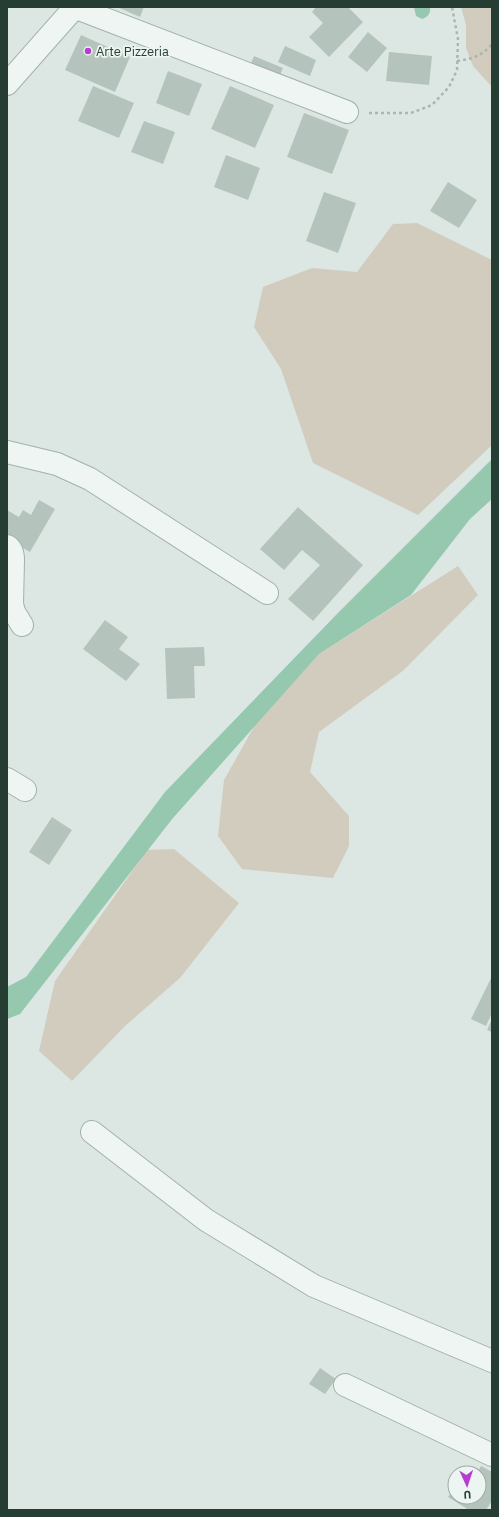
<svg xmlns="http://www.w3.org/2000/svg" width="499" height="1517" font-family="'IBM Plex Sans',sans-serif">
<style>
.green{fill:#d1ccbd}
.water{fill:#96c8af}
.building{fill:#b4c4bd}
.lines{fill:none;stroke-linecap:round;stroke-linejoin:round}
.minor-casing{stroke:#a2b1ab;stroke-width:24}
.path{stroke:#abb6b2;stroke-width:2.5;stroke-dasharray:3 3;stroke-linecap:butt}
.minor{stroke:#eff5f3;stroke-width:22}
.poi-dot{fill:#b73dd0;stroke:#ecf5f1;stroke-width:1.5}
.labels{text-anchor:middle;stroke-width:3.5;stroke-linejoin:round;paint-order:stroke}
.poi-label{font-size:13px;fill:#263d34;stroke:#ecf5f1;text-anchor:start}
</style>
<rect width="100%" height="100%" fill="#dce7e3"/>
<!-- green -->
<path class="green" d="M461,7H492V87L473,66L466,48V25Z
M417,223L492,260V445L418,515L313,463L281,369L254,327L263,287L312,268L357,272L393,224Z
M458,566L478,595L404,670L319,732L310,772L349,816V846L333,878L242,869L218,836L224,780L255,725L319,654Z
M174,849L239,903L180,978L125,1026L72,1081L39,1051L55,981L147,850Z"/>
<!-- water -->
<path class="water" d="M414,7H430C431,13 428,17 422,19L416,16Z
M492,459V499L470,519L411,595L319,654L173,818L20,1014L7,1019V987L26,977L165,792L335,616Z"/>
<!-- building -->
<path class="building" d="M117,7H144L140,17Z
M316,7H348L363,22L329,57L309,37L323,23L312,12Z
M368,32L387,48L367,72L348,57Z
M81,35L130,57L115,92L65,70Z
M285,46L316,60L310,76L278,62Z
M389,52L432,56L429,85L386,81Z
M254,56L283,68L278,80L249,68Z
M168,71L202,84L189,116L156,103Z
M93,86L134,103L119,138L78,121Z
M230,86L274,105L255,148L211,129Z
M304,113L349,130L332,174L287,157Z
M144,121L175,132L163,164L131,152Z
M226,155L260,168L248,200L214,187Z
M448,182L477,200L459,228L430,211Z
M324,192L356,203L338,253L306,241Z
M39,500L55,509L30,552L7,539V510L19,517L23,510L31,515Z
M298,507L363,565L313,621L288,599L320,565L302,550L284,570L260,549Z
M105,620L128,637L119,649L140,664L126,681L83,649Z
M204,647L205,666H194L195,698L167,699L165,648Z
M52,817L72,830L49,865L29,852Z
M492,976V1013L486,1026L471,1019Z
M492,1019V1032L487,1030Z
M320,1368L336,1379L325,1394L309,1384Z
M481,1466L492,1472V1501L486,1510H469L448,1497L455,1487V1497H479V1473H477Z
M467,1468L475,1473H464Z"/>
<g class="lines">
<!-- minor casing -->
<g class="minor-casing">
<path id="minor" d="M74,7L347,112
M7,84L75,7
M7,452L57,464L90,479L267,593
M7,546C12,549 13,555 13,560L12,604L14,612L22,625
M7,779L25,790
M92,1132L206,1220L314,1286L492,1361
M345,1385L492,1455"/>
</g>
<!-- path -->
<path class="path" d="M457,61C472,59 482,56 492,44
M369,113H411L432,105L449,87L457,70L458,39L452,7"/>
<!-- minor -->
<use href="#minor" class="minor"/>
</g>
<!-- markers -->
<circle class="poi-dot" cx="88" cy="51" r="4"/>
<g class="labels">
<!-- poi labels -->
<g class="poi-label">
<text x="96" y="56">Arte Pizzeria</text>
</g>
</g>
<!-- border -->
<rect width="499" height="1517" fill="none" stroke="#263d34" stroke-width="16"/>
<!-- north arrow -->
<g transform="translate(467 1485) rotate(177)"><circle r="19" fill="#ecf5f1" stroke="#9daba5"/>
<path d="M0-3L7 15L0 10L-7 15Z" fill="#b73dd0"/>
<text y="-6" font-size="11" font-weight="bold" text-anchor="middle" fill="#263d34">U</text>
</g>
</svg>
